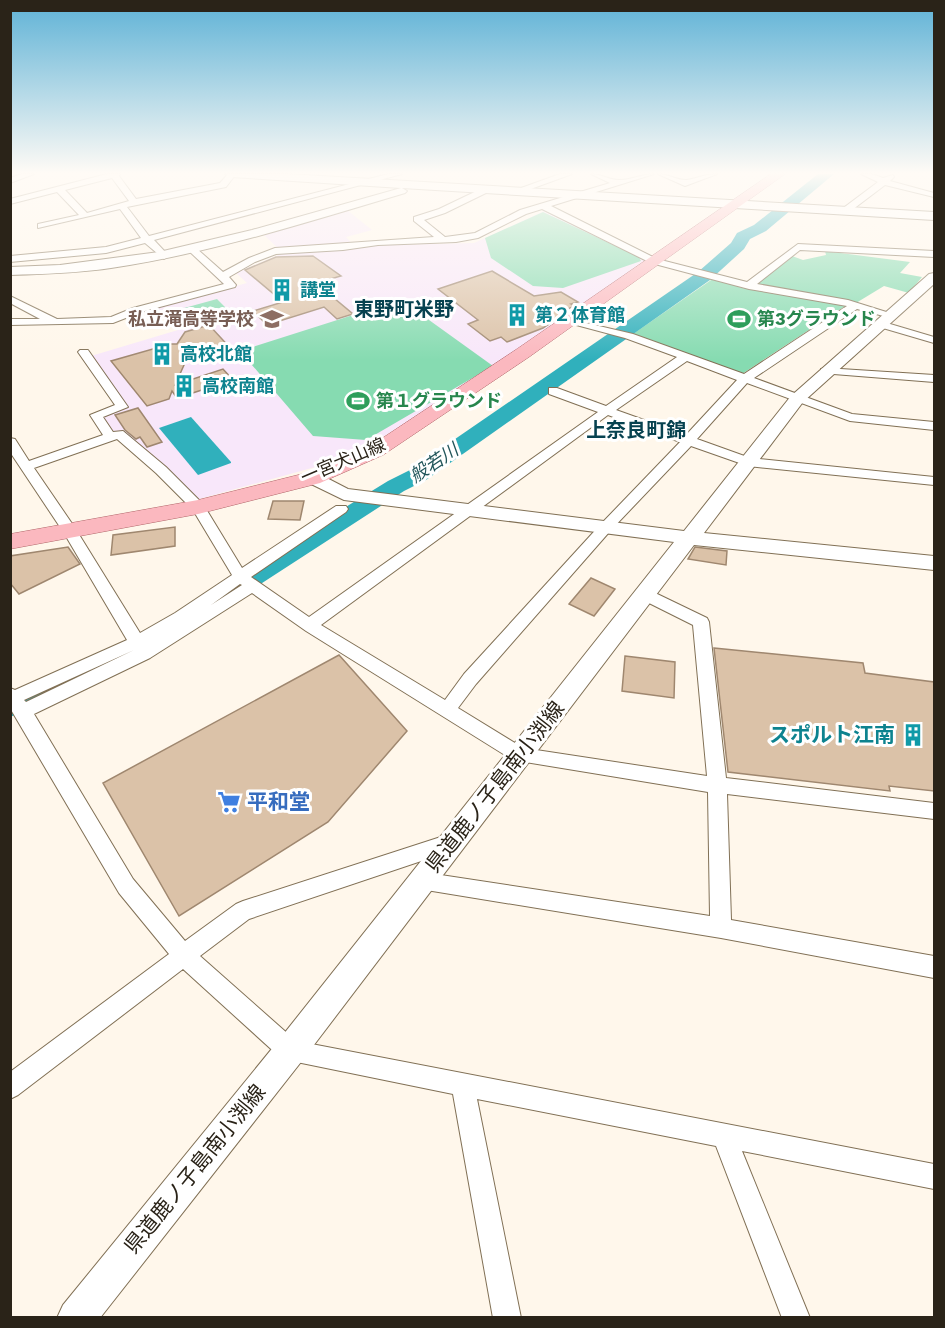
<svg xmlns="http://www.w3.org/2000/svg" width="945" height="1328" font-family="'Work Sans','Noto Sans JP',sans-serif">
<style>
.education{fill:#f8e7fa}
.green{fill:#86dbb1}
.water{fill:#30b0bc}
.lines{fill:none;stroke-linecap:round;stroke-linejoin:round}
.river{fill:#30b0bc;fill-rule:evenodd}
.building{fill:#dbc2a8;stroke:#9f876f;stroke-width:1.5}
.street-casing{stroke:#817055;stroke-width:2}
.secondary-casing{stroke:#817055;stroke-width:2}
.primary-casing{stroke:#b16569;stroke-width:1}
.street{fill:#fff;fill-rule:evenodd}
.secondary{fill:#fff;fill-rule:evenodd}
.primary{fill:#fbb8bf;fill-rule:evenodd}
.labels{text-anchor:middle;stroke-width:6;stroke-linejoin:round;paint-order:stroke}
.far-culture-label{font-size:18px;font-weight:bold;fill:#0d838f;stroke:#fff;text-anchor:start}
.far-education-label{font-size:18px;font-weight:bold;fill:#785e54;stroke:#fff;text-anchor:end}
.far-leisure-label{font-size:18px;font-weight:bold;fill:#27864d;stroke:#fff;text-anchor:start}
.far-street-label{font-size:18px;fill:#2a2318;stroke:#fff}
.far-water-label{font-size:18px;font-style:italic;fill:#21555a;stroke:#fff}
.far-quarter-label{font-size:20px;font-weight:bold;fill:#074250;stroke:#fff}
.culture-label{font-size:21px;font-weight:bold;fill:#0d838f;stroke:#fff;text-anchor:end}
.street-label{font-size:21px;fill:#2a2318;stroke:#fff}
.shop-label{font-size:21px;font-weight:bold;fill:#366cbe;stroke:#fff;text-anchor:start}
</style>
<rect width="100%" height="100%" fill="#fff7eb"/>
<!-- education -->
<path class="education" d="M347,210L372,230L346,237L356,248L387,245L474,243L544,211L644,258L648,262L423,413L369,445L319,466L199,499L151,456L113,434L99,416L124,408L91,356L178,330L157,307L247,283L236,273L283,253L264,235Z"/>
<!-- green -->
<path class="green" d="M543,212L639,257L641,261L563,288L533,286L491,258L485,238Z
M825,251L910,262L900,273L922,277L909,293L884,286L856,303L756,285L792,256L803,260L826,255Z
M714,278L742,288L847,305L742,374L633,334Z
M217,299L230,312L189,324L177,310Z
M397,301L404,302L493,366L366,440L313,436L240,351Z"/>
<!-- water -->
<path class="water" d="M191,417L231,462V463L198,475L159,428Z"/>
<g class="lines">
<!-- river -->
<path class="river" d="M818,174H834L766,231L750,239L744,249L710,280L426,480L404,491L208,618L198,621L188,618L185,611L188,604L388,481L410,470L698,272L731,243L737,233L754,225Z
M155,626L165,629L169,636L165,643L76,690L10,717V693L74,666Z"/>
</g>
<!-- building -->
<path class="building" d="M313,256L341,276L316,283L353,314L337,319L324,307L267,325L253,311L283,302L245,270L276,257Z
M492,271L534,296L561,292L578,302L571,304L575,306L560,312L564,314L543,328L507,342L501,337L490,341L468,324L478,320L438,289Z
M209,325L235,353L218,358L208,348L189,354L175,385L223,369L233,380L177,398L172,391L169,399L147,406L111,361L160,347V344H177L185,332Z
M138,408L162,442L147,447L140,437L136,439L125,430L115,415Z
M273,501H304L300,520L268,519Z
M175,527V546L111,555L113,535Z
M68,547L80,564L19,594L10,583V556Z
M695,547L727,551L726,565L688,559Z
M591,578L615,589L594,616L569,604Z
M714,648L863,663L865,673L934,682V791L889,786L890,791L728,772Z
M339,655L407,731L328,822L179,916L103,783Z
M625,656L675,662L674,698L622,691Z"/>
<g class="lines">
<!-- street casing -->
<g class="street-casing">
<path id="street" d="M22,174H34L10,183V178Z
M107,174H120L119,176L136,199L220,183L228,174H236L226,187L127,207L149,236L388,174H402L154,240L169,256L164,259L145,243L106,253L10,262V256L106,247L141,238L120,209L38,228V224L79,215L57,192L10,204V199ZM112,178L129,201L87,213L65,190Z
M560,174H572L517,194L510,192Z
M591,174C601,174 612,181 620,180C632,180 642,174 654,174L551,206L657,259L747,282L798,244L934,251V257L800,250L757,284L848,300L896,315L891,318L857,309L754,378L852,414L934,422V430L850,421L747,383L697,439L750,458L934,477V485L748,466L691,446L611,530L476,684L458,708L523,748L707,776L693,625L641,599L638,595L641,591H651L707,618L709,622L726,778L934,803V819L727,794L731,920L934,956V978L721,938L414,888L411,881L414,874L421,872L710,916L708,792L513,760L306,631L252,593L150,658L34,714L133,879L185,941L236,904L243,901L450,834L457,837L460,843L457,849L249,919L200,956L296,1041L934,1164V1189L742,1151L810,1318H782L716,1146L477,1099L521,1318H493L453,1094L282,1059L183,969L18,1095L10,1099V1072L169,954L119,893L10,708V688L15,690L127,640L64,533L10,452V438L15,439L29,461L103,435L90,415L115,405L78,352L80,350H88L128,407L103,417L113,432L123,431L166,467L203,504L242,568L336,506H346L348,509L346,512L251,577L309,617L598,412L549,394V388H557L606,406L677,357L625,338L565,322V318L633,334L744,374L847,306L749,289L651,263L542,209L526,214L478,238L456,242L378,245L343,250L276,254L255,262L229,277L236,285L235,287L141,312L113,323L10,325V319H40L10,303V296L57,319L111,317L133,308L224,284L190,252V248H196L223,272L249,258L275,248L434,237L414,221V217L439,209L485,187L488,188V192L445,213L424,220L445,237L475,233L520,210L610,183ZM687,361L737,380L686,435L616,410ZM608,415L680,442L601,524L464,674L445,700L321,625ZM117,439L156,473L193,510L232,575L175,613L140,633L75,528L34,468ZM240,584L242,585L211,605ZM134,650L26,702L24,700Z
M658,174C668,174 679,181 687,180C698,178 706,174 717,174L685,186Z
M861,174H872L883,178L893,175L894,177L890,181L934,193V197L885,185L848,213H842V209L878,182Z
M880,321L934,337V343L876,326L875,324Z
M825,368L934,375V382L821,373V369Z"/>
</g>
<!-- secondary casing -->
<g class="secondary-casing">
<path id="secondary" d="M225,174H287L934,212V220L402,188L407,191L405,193C308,222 211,253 111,268C78,273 44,274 10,275V267L60,265L159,252L252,230L401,188L231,177Z
M934,273V284L803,402L704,533L934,556V570L694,545L301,1062L100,1318H57L63,1305L279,1040L674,542L344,500L307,482L304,478L307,474H319L348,489L684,531L791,396L929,274Z"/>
</g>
<!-- primary casing -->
<g class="primary-casing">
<path id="primary" d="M771,174H785L529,357L383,455L320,483L198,514L10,549V534L198,500L306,473L369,447L517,349Z"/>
</g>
<!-- street -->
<use href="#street" class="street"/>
<!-- secondary -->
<use href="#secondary" class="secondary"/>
<!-- primary -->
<use href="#primary" class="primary"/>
</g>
<!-- sky -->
<linearGradient id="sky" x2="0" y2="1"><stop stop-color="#5eb2d6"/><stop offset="0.48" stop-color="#fffbf6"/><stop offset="1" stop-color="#fffbf6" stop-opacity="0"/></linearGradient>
<rect width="945" height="360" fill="url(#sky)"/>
<!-- icons -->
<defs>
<g id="building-bare" transform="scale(1.8)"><path d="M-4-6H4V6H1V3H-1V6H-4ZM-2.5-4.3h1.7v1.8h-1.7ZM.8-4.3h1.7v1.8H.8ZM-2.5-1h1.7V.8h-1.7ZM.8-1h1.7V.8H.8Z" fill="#0f9aa8" stroke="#fff" stroke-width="2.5" paint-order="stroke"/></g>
<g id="school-bare" transform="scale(1.8)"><path d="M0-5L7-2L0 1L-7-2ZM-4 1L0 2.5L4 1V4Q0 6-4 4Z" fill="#8d6e63" stroke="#fff" stroke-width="2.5" paint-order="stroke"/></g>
<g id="stadium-bare" transform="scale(1.8)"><path d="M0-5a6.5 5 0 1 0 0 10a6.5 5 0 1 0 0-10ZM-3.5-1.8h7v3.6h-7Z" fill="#2e9e5b" stroke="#fff" stroke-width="2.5" paint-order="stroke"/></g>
<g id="supermarket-bare" transform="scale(1.8)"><path d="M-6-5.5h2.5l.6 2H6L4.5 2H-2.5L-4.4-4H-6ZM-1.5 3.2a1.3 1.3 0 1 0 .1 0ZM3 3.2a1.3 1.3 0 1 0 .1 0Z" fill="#3f7fe0" stroke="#fff" stroke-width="2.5" paint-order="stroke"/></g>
</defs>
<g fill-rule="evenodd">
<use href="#building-bare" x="282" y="290"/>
<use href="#building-bare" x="517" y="315"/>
<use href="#school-bare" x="272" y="319"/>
<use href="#stadium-bare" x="739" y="319"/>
<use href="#building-bare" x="162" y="354"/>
<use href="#building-bare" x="184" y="386"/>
<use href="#stadium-bare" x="358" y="401"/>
<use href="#building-bare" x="913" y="735"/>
<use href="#supermarket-bare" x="229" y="802"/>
</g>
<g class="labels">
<!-- far-culture labels -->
<g class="far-culture-label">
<text x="300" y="296">講堂</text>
<text x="535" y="321">第２体育館</text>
<text x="180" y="360">高校北館</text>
<text x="202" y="392">高校南館</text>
</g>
<!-- far-education labels -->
<g class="far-education-label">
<text x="254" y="325">私立滝高等学校</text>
</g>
<!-- far-leisure labels -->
<g class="far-leisure-label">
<text x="757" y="325">第3グラウンド</text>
<text x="376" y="407">第１グラウンド</text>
</g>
<!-- far-street labels -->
<g class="far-street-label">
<text transform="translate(343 461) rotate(-23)" y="6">一宮犬山線</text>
</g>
<!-- far-water labels -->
<g class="far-water-label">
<text transform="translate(434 463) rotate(-34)" y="6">般若川</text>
</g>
<!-- far-quarter labels -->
<g class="far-quarter-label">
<text x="404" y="316">東野町米野</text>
<text x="636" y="437">上奈良町錦</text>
</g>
<!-- culture labels -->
<g class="culture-label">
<text x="895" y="742">スポルト江南</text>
</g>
<!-- street labels -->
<g class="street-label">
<text transform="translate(495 787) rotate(-52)" y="7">県道鹿ノ子島南小渕線</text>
<text transform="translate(195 1169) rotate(-51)" y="7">県道鹿ノ子島南小渕線</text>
</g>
<!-- shop labels -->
<g class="shop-label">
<text x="247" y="809">平和堂</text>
</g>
</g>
<!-- border -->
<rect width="945" height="1328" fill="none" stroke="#2a2318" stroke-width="24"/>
</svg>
